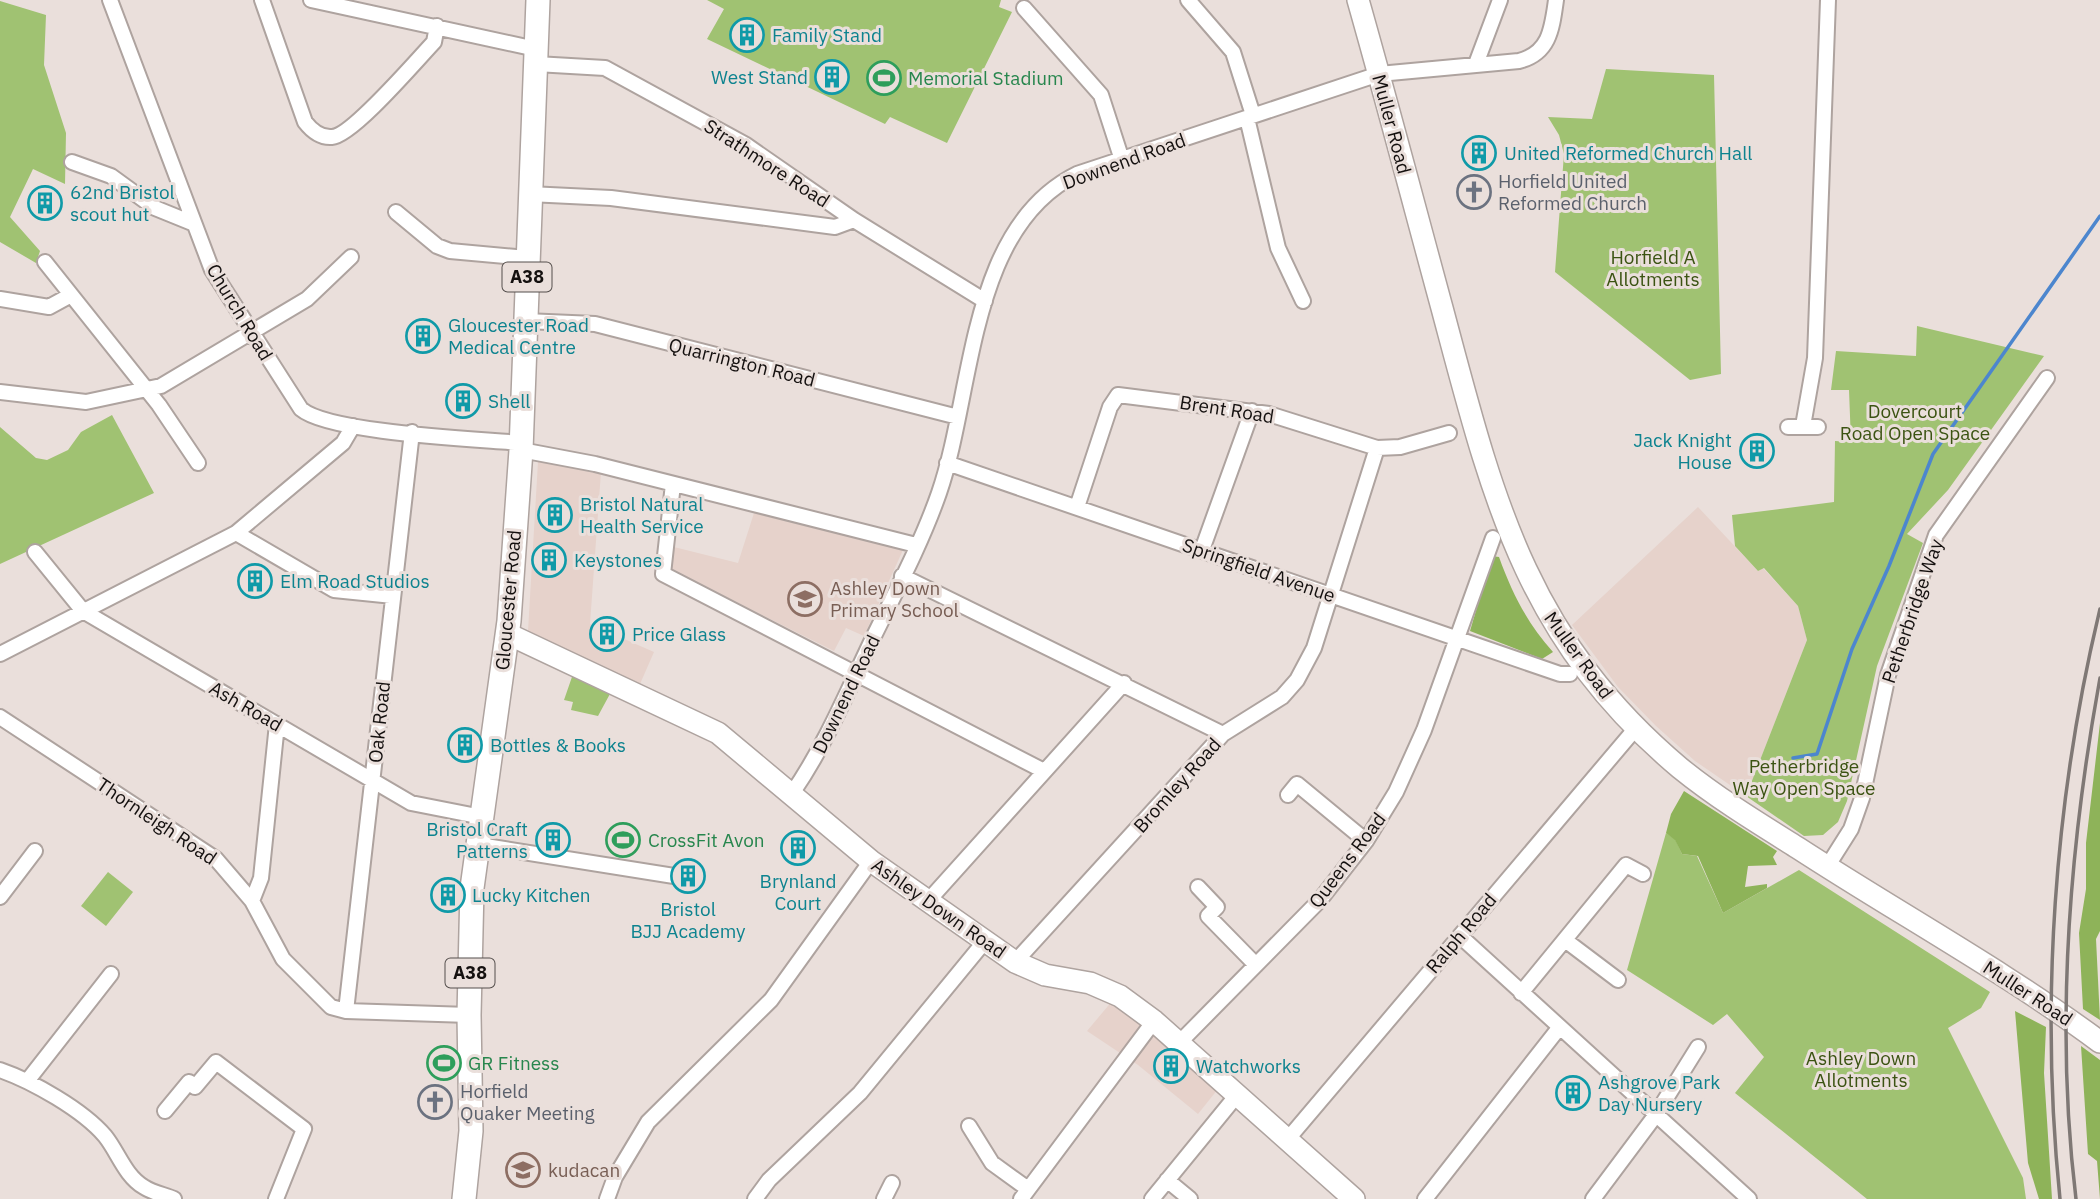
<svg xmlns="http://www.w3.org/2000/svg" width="2100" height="1199" font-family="'IBM Plex Sans',sans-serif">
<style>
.built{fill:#e6d2cb}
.green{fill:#a0c272}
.forest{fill:#8eb359}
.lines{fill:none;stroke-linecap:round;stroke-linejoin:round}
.stream{stroke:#4c86ce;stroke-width:3.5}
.street-casing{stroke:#aea39f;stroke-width:18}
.secondary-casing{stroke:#aea39f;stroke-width:24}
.primary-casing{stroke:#aea39f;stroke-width:26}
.street{stroke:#fff;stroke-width:14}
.secondary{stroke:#fff;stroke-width:21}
.primary{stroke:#fff;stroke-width:23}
.rail{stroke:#7f7875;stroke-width:3.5}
.labels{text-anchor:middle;stroke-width:6;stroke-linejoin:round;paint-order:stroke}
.shield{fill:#eadfdb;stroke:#544e4c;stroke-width:2}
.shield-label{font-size:18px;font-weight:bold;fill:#14100f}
.culture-label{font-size:19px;fill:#0d838f;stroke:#eadfdb;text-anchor:start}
.leisure-label{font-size:19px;fill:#27864d;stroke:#eadfdb;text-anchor:start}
.street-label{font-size:19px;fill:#14100f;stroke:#eadfdb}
.worship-label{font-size:19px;fill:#5b616d;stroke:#eadfdb;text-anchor:start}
.park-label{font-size:19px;fill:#3b5312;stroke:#eadfdb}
.education-label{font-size:19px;fill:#785e54;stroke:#eadfdb;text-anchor:start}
</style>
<rect width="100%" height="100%" fill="#eadfdb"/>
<!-- built -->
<path class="built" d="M538,462L601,472L590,624L654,652L640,684L528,631Z
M1698,507L1758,571L1763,568L1798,606L1807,640L1746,796L1695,761L1656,726L1618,687L1572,625Z
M754,513L903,550L864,636L846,628L834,651L672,570L674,547L738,563Z
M1113,1000L1161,1037L1218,1089L1198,1114L1138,1065L1087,1031Z"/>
<!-- green -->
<path class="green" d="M707,0H1001L999,7L1012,12L947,143L890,117L885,124L707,39L724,9Z
M0,1L46,15L44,65L66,133L65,184L33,169L10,217L40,251L36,263L0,242Z
M1606,69L1714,75L1721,374L1690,380L1555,272L1564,154L1559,135L1548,117L1592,119Z
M1917,326L2044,356L1948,490L1907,534L1923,543L1877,666L1847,801L1838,822L1823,835L1804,836L1746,796L1807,640L1798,606L1764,568L1758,571L1735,546L1732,515L1834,502L1835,441L1851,442L1849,390H1831L1836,351L1916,356Z
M112,415L154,493L0,564V427L36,458L47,460L68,450L81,432Z
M573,674L611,692L598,716L571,710L573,702L564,700Z
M1666,833L1675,839L1682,854L1697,856L1723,913L1799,870L1990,992L1981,1008L1948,1028L2023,1178L2026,1199H1867L1735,1093L1764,1057L1727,1014L1713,1025L1627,970Z
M108,872L133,892L106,926L81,906Z"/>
<!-- forest -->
<path class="forest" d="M1492,556L1499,557C1512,593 1527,623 1553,652L1542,659L1470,631Z
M2100,723V931L2096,939L2100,1020L2083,1009L2079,933L2086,889V843Z
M1684,791L1777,851L1773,857L1777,865L1748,866L1745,887L1767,884V888L1723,913L1698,856L1682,854L1675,840L1666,833L1671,814Z
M2015,1011L2046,1027L2044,1073L2052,1199H2039L2028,1163Z
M2081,1046L2100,1060V1199L2097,1161L2088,1154Z"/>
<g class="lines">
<!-- stream -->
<path class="stream" d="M1793,758L1817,754L1852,649L1889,566L1933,454L2100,216"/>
<!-- street casing -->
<g class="street-casing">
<path id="street" d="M110,0L212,270L301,409C329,433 477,439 521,443
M262,0L305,122C312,131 320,138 332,137C352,136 416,61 434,42L437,26
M311,0L536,49
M1188,0L1233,52L1253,115
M1024,8L1101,95L1122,160
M536,64L605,68L746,145L854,220L985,301
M1476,64L1500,0
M1247,118L1278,248L1303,301
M72,162L111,176L155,208L192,223
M529,194L611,198L835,227L854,220
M396,212L437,246L450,251L527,258
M45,262L159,405L198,463
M0,299L49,307L71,295
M525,321L595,324L958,417
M0,392L86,402L161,386L307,299L351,257
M1803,426L1815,358L1828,0
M1788,427H1818
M521,450L595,464L916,545
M947,463L1560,674H1570
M673,484L663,574L1044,771
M1077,507L1110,407L1118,395L1269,414L1377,448L1400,447L1449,433
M236,533L334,590L393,596
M1202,550L1252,411
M35,552L83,611L411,803L482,817
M902,576L1223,734
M0,654L236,533L343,443L353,426
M0,717L216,859L252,901L283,959L331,1007L346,1011L469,1015
M793,792C826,744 848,690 873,638C896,591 922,542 939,493C974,392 968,228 1077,174L1379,74L1519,61C1550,53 1552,28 1556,0
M1288,795L1297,784L1366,841
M479,845L674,876
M1827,867L1851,829L1862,798L1888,675L1936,535L2047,378
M1198,887L1217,907L1208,916L1256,965
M0,897L35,851
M252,901L261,878L277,724
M928,901L1124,683
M1460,936L1749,1199
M1565,940L1618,980
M1015,962L1223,734L1282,697L1297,680L1314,648L1377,448
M1521,993L1626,865L1643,874
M346,1011L412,432
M1179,1043L1320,900L1366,841L1396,792L1424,730L1493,538
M0,1070C32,1081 83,1110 105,1136C118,1152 125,1176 144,1187C153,1193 165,1195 174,1199
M28,1080L111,974
M165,1111L189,1082L195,1087L216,1062L304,1129L276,1199
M969,1126L992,1163L1028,1189
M1287,1140L1636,728
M1167,1180L1190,1199
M607,1199L615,1177L648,1122L771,1000L871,861
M755,1199L769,1180L860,1093L985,941
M884,1199L892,1183
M1021,1199L1154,1021
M1152,1199L1237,1095
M1425,1199L1559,1028
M1593,1199L1655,1116L1698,1047"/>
</g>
<!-- secondary casing -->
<g class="secondary-casing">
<path id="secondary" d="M1358,0C1387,102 1414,205 1442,308C1492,495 1524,637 1680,768C1717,798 1758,823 1798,848C1898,913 2004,971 2100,1042
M508,634L718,733L871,861L1015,962L1045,975L1090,983L1120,996L1154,1021L1354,1199"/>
</g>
<!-- primary casing -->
<g class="primary-casing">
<path id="primary" d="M464,1199L471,1131L469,1015L472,888L509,621L521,450L538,0"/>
</g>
<!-- street -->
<use href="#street" class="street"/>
<!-- secondary -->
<use href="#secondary" class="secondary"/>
<!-- primary -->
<use href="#primary" class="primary"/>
<!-- rail -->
<path class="rail" d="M2060,1199C2040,1004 2054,800 2100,609
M2076,1199C2055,1027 2069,848 2100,678"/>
</g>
<!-- icons -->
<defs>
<g id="building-ring" transform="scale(1.75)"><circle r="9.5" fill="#eadfdb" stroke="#0f9aa8" stroke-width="1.5"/><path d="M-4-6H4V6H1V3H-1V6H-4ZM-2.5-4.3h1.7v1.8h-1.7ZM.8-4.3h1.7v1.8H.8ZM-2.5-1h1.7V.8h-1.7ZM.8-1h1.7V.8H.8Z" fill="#0f9aa8"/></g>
<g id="stadium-ring" transform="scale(1.75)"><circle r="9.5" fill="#eadfdb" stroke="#2e9e5b" stroke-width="1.5"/><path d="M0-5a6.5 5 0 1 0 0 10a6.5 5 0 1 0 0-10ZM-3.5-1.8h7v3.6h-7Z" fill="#2e9e5b"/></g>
<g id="church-ring" transform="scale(1.75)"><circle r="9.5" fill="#eadfdb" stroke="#6b7280" stroke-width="1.5"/><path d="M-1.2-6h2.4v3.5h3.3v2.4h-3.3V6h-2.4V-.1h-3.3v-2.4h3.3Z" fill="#6b7280"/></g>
<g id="school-ring" transform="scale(1.75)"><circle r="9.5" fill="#eadfdb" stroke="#8d6e63" stroke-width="1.5"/><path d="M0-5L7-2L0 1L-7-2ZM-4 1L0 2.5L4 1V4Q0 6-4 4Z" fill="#8d6e63"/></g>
</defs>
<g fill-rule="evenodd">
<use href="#building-ring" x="747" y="35"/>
<use href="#building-ring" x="832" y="77"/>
<use href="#stadium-ring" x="884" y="78"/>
<use href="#building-ring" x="1479" y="153"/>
<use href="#church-ring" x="1474" y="192"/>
<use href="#building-ring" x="45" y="203"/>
<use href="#building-ring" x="423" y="336"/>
<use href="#building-ring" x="463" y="401"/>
<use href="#building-ring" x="1757" y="451"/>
<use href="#building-ring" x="555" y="515"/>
<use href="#building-ring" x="549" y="560"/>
<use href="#building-ring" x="255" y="581"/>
<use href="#school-ring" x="805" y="599"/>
<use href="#building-ring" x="607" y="634"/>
<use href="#building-ring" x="465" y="745"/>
<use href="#building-ring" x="553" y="840"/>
<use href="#stadium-ring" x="623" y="840"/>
<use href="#building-ring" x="798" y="848"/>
<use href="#building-ring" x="688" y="876"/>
<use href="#building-ring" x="448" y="895"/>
<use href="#stadium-ring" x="444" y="1063"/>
<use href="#building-ring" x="1171" y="1066"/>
<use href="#building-ring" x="1573" y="1093"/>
<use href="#church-ring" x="435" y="1102"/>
<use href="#school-ring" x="523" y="1170"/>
</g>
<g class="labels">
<!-- shield labels -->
<g class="shield">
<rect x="502.5" y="262.5" width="49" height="29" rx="5"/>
<rect x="445.5" y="958.5" width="49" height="29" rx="5"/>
</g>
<g class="shield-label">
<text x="527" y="283">A38</text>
<text x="470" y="979">A38</text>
</g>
<!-- culture labels -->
<g class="culture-label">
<text x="772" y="42">Family Stand</text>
<text x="808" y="84" text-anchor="end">West Stand</text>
<text x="1504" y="160">United Reformed Church Hall</text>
<text x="70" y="199">62nd Bristol<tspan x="70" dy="22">scout hut</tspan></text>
<text x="448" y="332">Gloucester Road<tspan x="448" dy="22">Medical Centre</tspan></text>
<text x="488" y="408">Shell</text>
<text x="1732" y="447" text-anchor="end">Jack Knight<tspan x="1732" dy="22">House</tspan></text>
<text x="580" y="511">Bristol Natural<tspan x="580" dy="22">Health Service</tspan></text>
<text x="574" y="567">Keystones</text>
<text x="280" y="588">Elm Road Studios</text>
<text x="632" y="641">Price Glass</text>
<text x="490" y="752">Bottles &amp; Books</text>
<text x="528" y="836" text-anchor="end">Bristol Craft<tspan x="528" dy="22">Patterns</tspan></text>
<text x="798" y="888" text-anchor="middle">Brynland<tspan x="798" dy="22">Court</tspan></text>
<text x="472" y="902">Lucky Kitchen</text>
<text x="688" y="916" text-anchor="middle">Bristol<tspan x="688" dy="22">BJJ Academy</tspan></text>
<text x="1196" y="1073">Watchworks</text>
<text x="1598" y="1089">Ashgrove Park<tspan x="1598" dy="22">Day Nursery</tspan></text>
</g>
<!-- leisure labels -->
<g class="leisure-label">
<text x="908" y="85">Memorial Stadium</text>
<text x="648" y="847">CrossFit Avon</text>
<text x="468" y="1070">GR Fitness</text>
</g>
<!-- street labels -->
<g class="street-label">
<text transform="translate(1392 124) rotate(75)" y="7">Muller Road</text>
<text transform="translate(1124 161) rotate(-20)" y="7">Downend Road</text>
<text transform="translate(767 163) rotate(33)" y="7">Strathmore Road</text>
<text transform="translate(240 312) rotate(59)" y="7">Church Road</text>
<text transform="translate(742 362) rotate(14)" y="7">Quarrington Road</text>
<text transform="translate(1227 409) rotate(9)" y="7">Brent Road</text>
<text transform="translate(1259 570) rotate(19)" y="7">Springfield Avenue</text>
<text transform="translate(508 600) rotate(-85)" y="7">Gloucester Road</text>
<text transform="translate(1912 611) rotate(-71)" y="7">Petherbridge Way</text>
<text transform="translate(1579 655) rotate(54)" y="7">Muller Road</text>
<text transform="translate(846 694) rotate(-64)" y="7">Downend Road</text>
<text transform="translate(246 706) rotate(30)" y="7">Ash Road</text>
<text transform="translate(379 722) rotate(-84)" y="7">Oak Road</text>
<text transform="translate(1177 785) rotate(-48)" y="7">Bromley Road</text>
<text transform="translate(157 821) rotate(34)" y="7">Thornleigh Road</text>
<text transform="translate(1347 860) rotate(-53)" y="7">Queens Road</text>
<text transform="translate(939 908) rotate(35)" y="7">Ashley Down Road</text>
<text transform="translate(1461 933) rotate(-50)" y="7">Ralph Road</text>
<text transform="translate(2028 993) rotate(33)" y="7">Muller Road</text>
</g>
<!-- worship labels -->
<g class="worship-label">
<text x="1498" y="188">Horfield United<tspan x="1498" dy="22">Reformed Church</tspan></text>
<text x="460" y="1098">Horfield<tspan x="460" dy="22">Quaker Meeting</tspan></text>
</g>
<!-- park labels -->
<g class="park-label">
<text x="1653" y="264">Horfield A<tspan x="1653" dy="22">Allotments</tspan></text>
<text x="1915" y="418">Dovercourt<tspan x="1915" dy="22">Road Open Space</tspan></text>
<text x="1804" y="773">Petherbridge<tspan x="1804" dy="22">Way Open Space</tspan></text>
<text x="1861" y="1065">Ashley Down<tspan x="1861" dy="22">Allotments</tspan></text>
</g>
<!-- education labels -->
<g class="education-label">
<text x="830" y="595">Ashley Down<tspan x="830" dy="22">Primary School</tspan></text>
<text x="548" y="1177">kudacan</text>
</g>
</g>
</svg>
